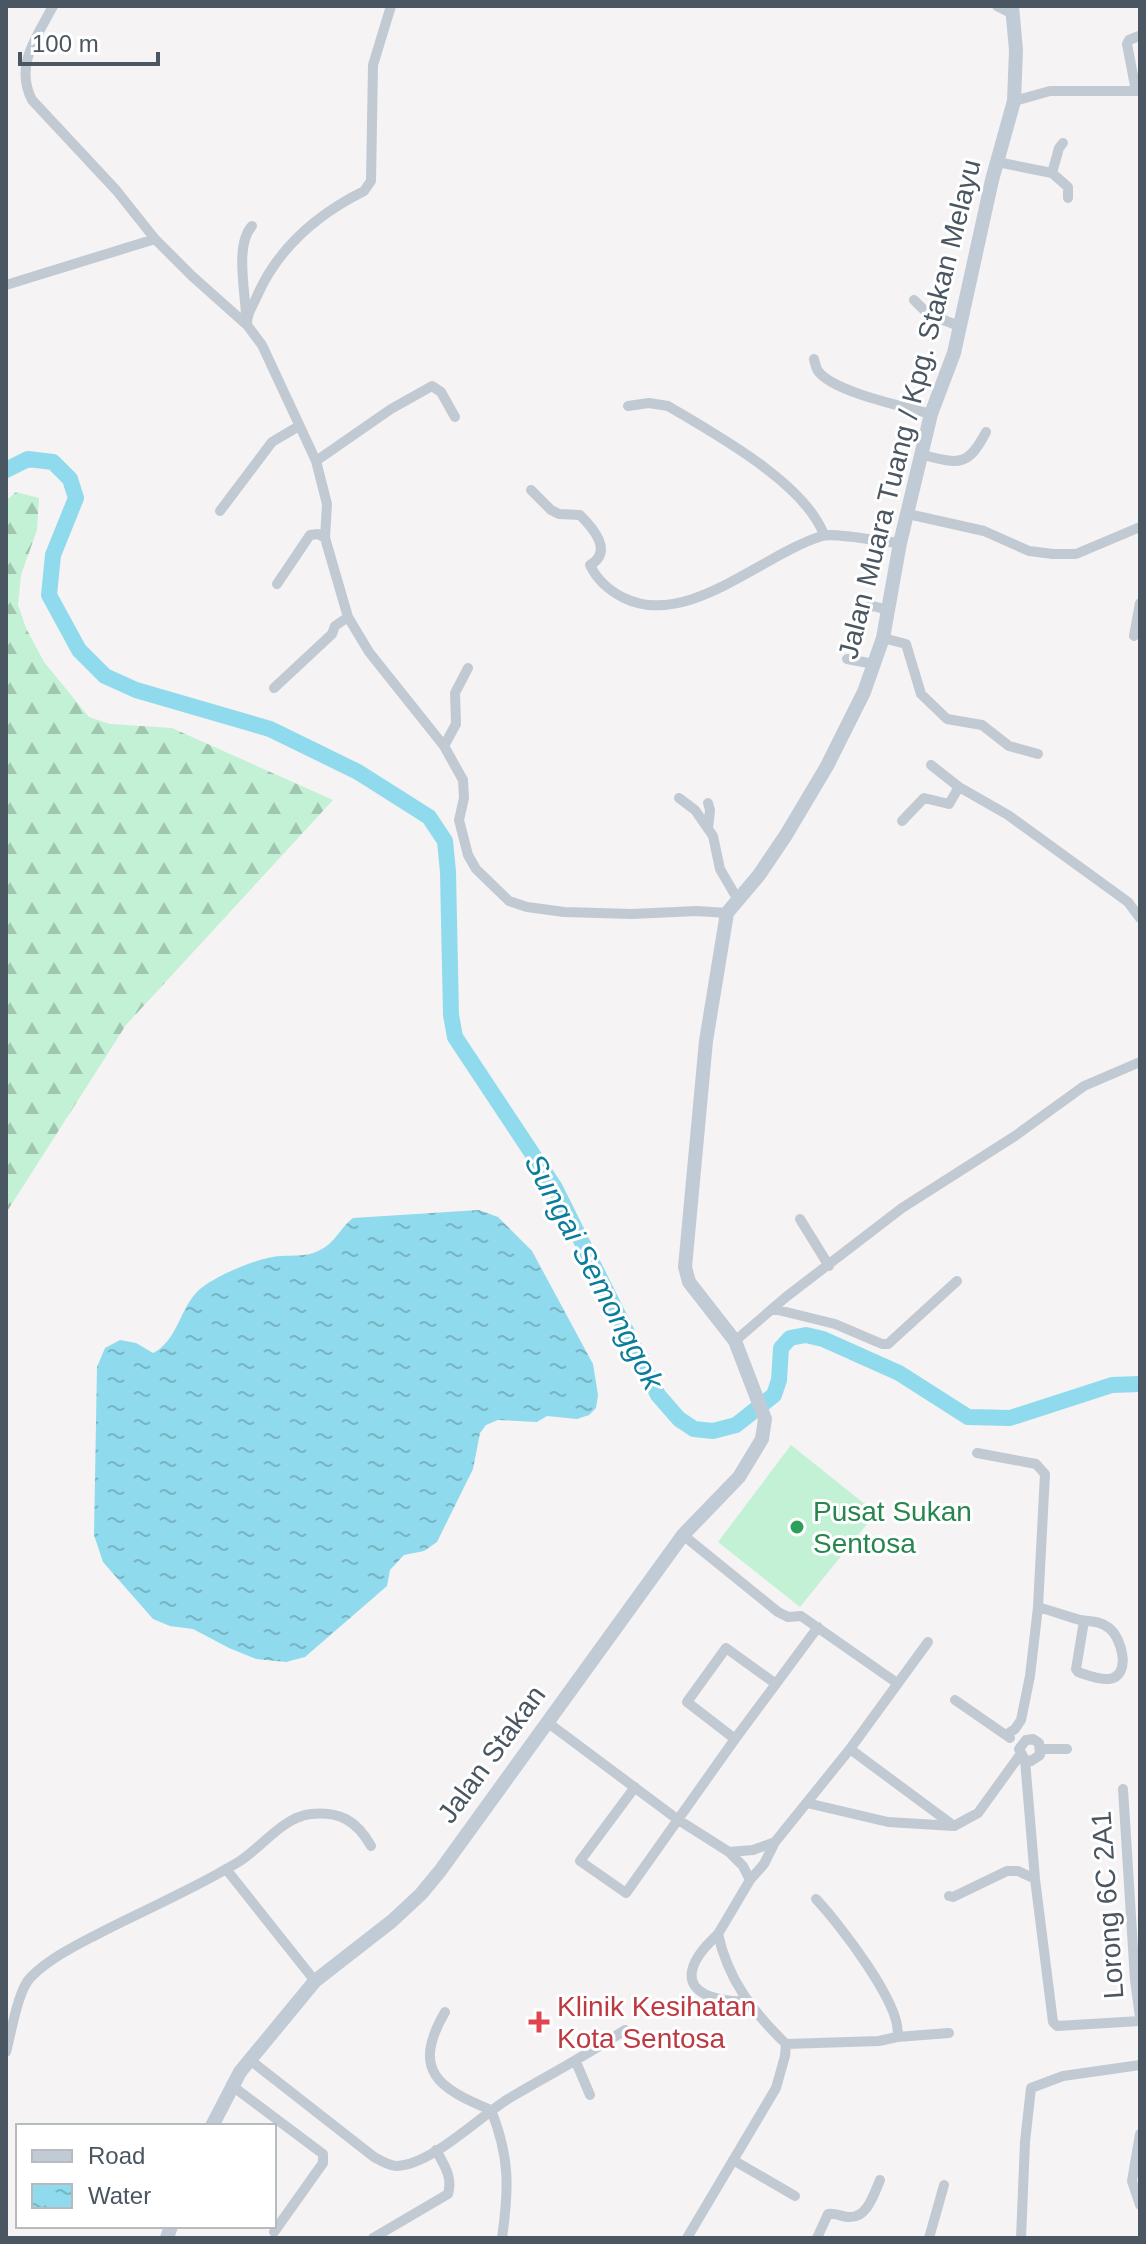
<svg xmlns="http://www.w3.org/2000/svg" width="1146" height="2244" font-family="Arial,sans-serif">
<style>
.forest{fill:url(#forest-firs)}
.pitch{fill:#c3f1d5}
.water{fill:url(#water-ripples)}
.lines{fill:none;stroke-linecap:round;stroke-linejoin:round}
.river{stroke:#90daee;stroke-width:16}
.minor{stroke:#c1cad2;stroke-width:10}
.secondary{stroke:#c1cbd6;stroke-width:14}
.leisure-dot{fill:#2e9e5b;stroke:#fff;stroke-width:3}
.health-dot{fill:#e0444e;stroke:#fff;stroke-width:3}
.labels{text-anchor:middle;stroke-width:6;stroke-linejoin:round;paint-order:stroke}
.street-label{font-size:28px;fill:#4a5661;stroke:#fff}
.leisure-label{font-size:28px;fill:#27864d;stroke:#fff;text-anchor:start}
.health-label{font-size:28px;fill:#be3a42;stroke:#fff;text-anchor:start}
.water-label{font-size:30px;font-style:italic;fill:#0c7c9b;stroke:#fff}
</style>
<defs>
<pattern id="forest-firs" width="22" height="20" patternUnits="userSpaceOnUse" patternTransform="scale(2)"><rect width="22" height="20" fill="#c3f1d5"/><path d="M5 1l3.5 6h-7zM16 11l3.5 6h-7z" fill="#a0c6b0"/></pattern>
<pattern id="water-ripples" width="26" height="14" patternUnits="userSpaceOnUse" patternTransform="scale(2)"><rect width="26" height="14" fill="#90daee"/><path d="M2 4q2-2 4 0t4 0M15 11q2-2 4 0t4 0" fill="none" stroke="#78b4c4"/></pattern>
</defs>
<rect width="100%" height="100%" fill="#f5f3f3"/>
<!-- forest -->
<path class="forest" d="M16,492L39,498L37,530L21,575L18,605L26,628L44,662L89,717L110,724L172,728L333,800L126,1025L6,1213V501Z"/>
<!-- pitch -->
<path class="pitch" d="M791,1445L876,1513L800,1607L718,1542Z"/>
<!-- water -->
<path class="water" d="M479,1210L498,1217L532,1251L593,1364L598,1395L596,1408L589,1415L577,1419L547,1416L537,1422L498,1420L486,1425L480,1433L473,1469L437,1542L424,1551L404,1555L390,1570L387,1586L305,1657L286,1662L256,1659L229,1648L193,1629L170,1626L153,1619L103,1562L94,1535L97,1367L105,1348L120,1340L136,1343L153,1353C178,1341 180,1306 200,1289C217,1275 259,1257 281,1256C294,1255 305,1257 318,1251C335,1244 339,1229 353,1218Z"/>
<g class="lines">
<!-- river -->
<path class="river" d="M6,470L28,459L53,462L70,479L76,498L53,555L49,595L79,650L105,676L136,690L270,729L358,772L429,817L445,841L448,872L451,1015L455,1037L555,1188L658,1395L679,1419L694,1429L713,1431L736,1425L774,1395L779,1380L781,1348L790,1338L806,1335L823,1339L899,1373L968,1417L1010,1418L1112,1385L1140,1384"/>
<!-- minor -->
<path class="minor" d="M53,6C37,37 14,65 32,100L116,190L155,239L192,276L247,325L262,345L316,461L327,504L325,538L348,617L369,652L444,746L463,780L464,798L459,820L468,855L476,869L509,901L527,907L564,912L632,914L697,911L727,913
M997,6L1013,14
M1136,91L1127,44L1129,40L1139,36
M1014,101L1050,91H1140
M997,162L1052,173L1068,187V198
M1052,173L1059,148L1063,143
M6,285L155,239
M914,300L928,314L959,326
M246,315C245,290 235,244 252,226
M247,325C246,314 253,306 257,296C278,248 318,214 364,191L371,181L373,65L391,6
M814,359C815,363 816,368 818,371C833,392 906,407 931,414
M628,406L649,403L668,406C715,434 805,483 824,535
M923,455C959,464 968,467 986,432
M316,461L391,409L432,386L441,392L455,417
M531,490L551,510L559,514L580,515C593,528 614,552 590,565C597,580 608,590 624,598C687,629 763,554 822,536C834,532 884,542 900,543
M220,511L272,442L299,426
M908,514L984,531L1029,551L1053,554H1076L1140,527
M277,584L310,535L318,534L325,538
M859,617L863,608L873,606L888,610
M1134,636L1140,603
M883,638L906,644L921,694L947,719L982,725L1009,746L1038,754
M847,659L874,664
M274,688L332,634L335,626L348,617
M444,746L456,724L455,693L468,668
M931,765L959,787L1008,815L1128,902L1140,918
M679,798L695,810L713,836L720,869L738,900
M708,803L710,810L708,829
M902,821L924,798L949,804L959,787
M800,1219L829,1266
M774,1309L835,1324L882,1344H888L957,1281
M735,1341L786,1297L902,1208L1015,1136L1084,1086L1140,1062
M977,1453L1036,1464L1045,1474L1038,1607L1030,1676L1021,1720L1015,1729L1006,1735
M683,1535L778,1612L788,1617L801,1616L897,1683
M1038,1607C1052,1611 1066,1616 1080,1620C1090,1622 1099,1620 1109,1628C1122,1638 1132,1676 1109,1679C1100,1680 1087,1675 1078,1672L1076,1669L1084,1621
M928,1642L850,1749L775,1842L764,1864L750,1880L718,1934C728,1980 753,2012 786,2044L879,2041L897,2037L949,2033
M955,1700L1010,1738
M547,1722L677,1819L729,1852
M735,1739L687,1702L726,1648L776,1684
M850,1749L954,1826
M1041,1749H1067
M1025,1760L1031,1761L1040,1755L1039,1743L1033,1739L1026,1740L1019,1749L1025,1760L1035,1879L1053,2022L1057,2026L1140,2021
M635,1787L580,1861L626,1893L735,1739L818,1627
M1123,1789L1135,1980L1140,2017
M807,1803L888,1822L954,1826L978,1813L1020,1755
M226,1869L315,1981
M750,1880L743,1866L729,1852L753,1850L775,1842
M949,1896L953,1897L1007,1871H1018L1035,1879
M816,1899C837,1921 905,2008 897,2037
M718,1934C708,1944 695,1956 692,1971C687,1998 729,2002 746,2001
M445,2012C411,2071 438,2088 491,2110C510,2157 509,2189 502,2238
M6,2052C11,2034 18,1989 31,1977C48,1960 71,1948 92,1937C141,1911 193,1890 240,1861C262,1847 283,1817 311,1814C340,1811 357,1821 371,1846
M250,2060L374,2157C381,2161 389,2166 397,2166C431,2165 479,2117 508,2099C547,2076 587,2055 625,2030
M576,2062L590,2095
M231,2085L323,2154V2163L274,2232
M1140,2134L1132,2181L1140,2205
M733,2160L795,2196
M373,2238L448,2194C453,2177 444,2165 436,2150
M687,2238L776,2088L785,2056L786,2044
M817,2238L828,2214C836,2213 840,2216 848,2217C867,2219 874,2194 880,2180
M929,2238L944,2185
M1021,2238L1025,2142L1031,2088L1063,2076L1140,2065"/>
<!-- secondary -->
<path class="secondary" d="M212,2126L240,2072L315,1981L392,1921L421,1894L440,1871L683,1535L739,1477L762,1439L765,1419L735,1341L689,1282L685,1267L706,1041L727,913L759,875L786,835L827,766L864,692L883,638L900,543L931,414L954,353L992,180L1014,101L1016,50L1012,6
M167,2238L171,2226"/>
</g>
<!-- markers -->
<circle class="leisure-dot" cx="797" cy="1527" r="8"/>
<path class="health-dot" d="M535 2010h8v8h8v8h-8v8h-8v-8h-8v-8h8z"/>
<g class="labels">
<!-- street labels -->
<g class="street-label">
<text transform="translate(909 409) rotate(-76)" y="10">Jalan Muara Tuang / Kpg. Stakan Melayu</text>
<text transform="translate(491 1754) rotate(-54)" y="10">Jalan Stakan</text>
<text transform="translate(1107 1905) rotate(-94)" y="10">Lorong 6C 2A1</text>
</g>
<!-- leisure labels -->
<g class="leisure-label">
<text x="813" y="1521">Pusat Sukan<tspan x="813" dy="32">Sentosa</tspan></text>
</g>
<!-- health labels -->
<g class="health-label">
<text x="557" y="2016">Klinik Kesihatan<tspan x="557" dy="32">Kota Sentosa</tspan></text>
</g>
<!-- water labels -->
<g class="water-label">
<text transform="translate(594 1272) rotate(62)" y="10">Sungai Semonggok</text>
</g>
</g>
<!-- border -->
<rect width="1146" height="2244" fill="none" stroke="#4a5661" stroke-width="16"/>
<!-- legend -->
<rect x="16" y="2124" width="260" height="104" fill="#ffffff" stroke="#b7bbc0" stroke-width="2"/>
<rect x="32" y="2150" width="40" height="12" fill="#c1cbd6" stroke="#b7bbc0" stroke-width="2"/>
<text x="88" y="2164" font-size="24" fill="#4a5661">Road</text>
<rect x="32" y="2184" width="40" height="24" fill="url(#water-ripples)" stroke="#b7bbc0" stroke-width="2"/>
<text x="88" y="2204" font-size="24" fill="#4a5661">Water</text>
<!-- scale -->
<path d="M20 52v12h138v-12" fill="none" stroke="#4a5661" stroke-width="4"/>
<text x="32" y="52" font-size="24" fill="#4a5661" stroke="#ffffff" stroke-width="6" paint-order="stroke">100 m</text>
</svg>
